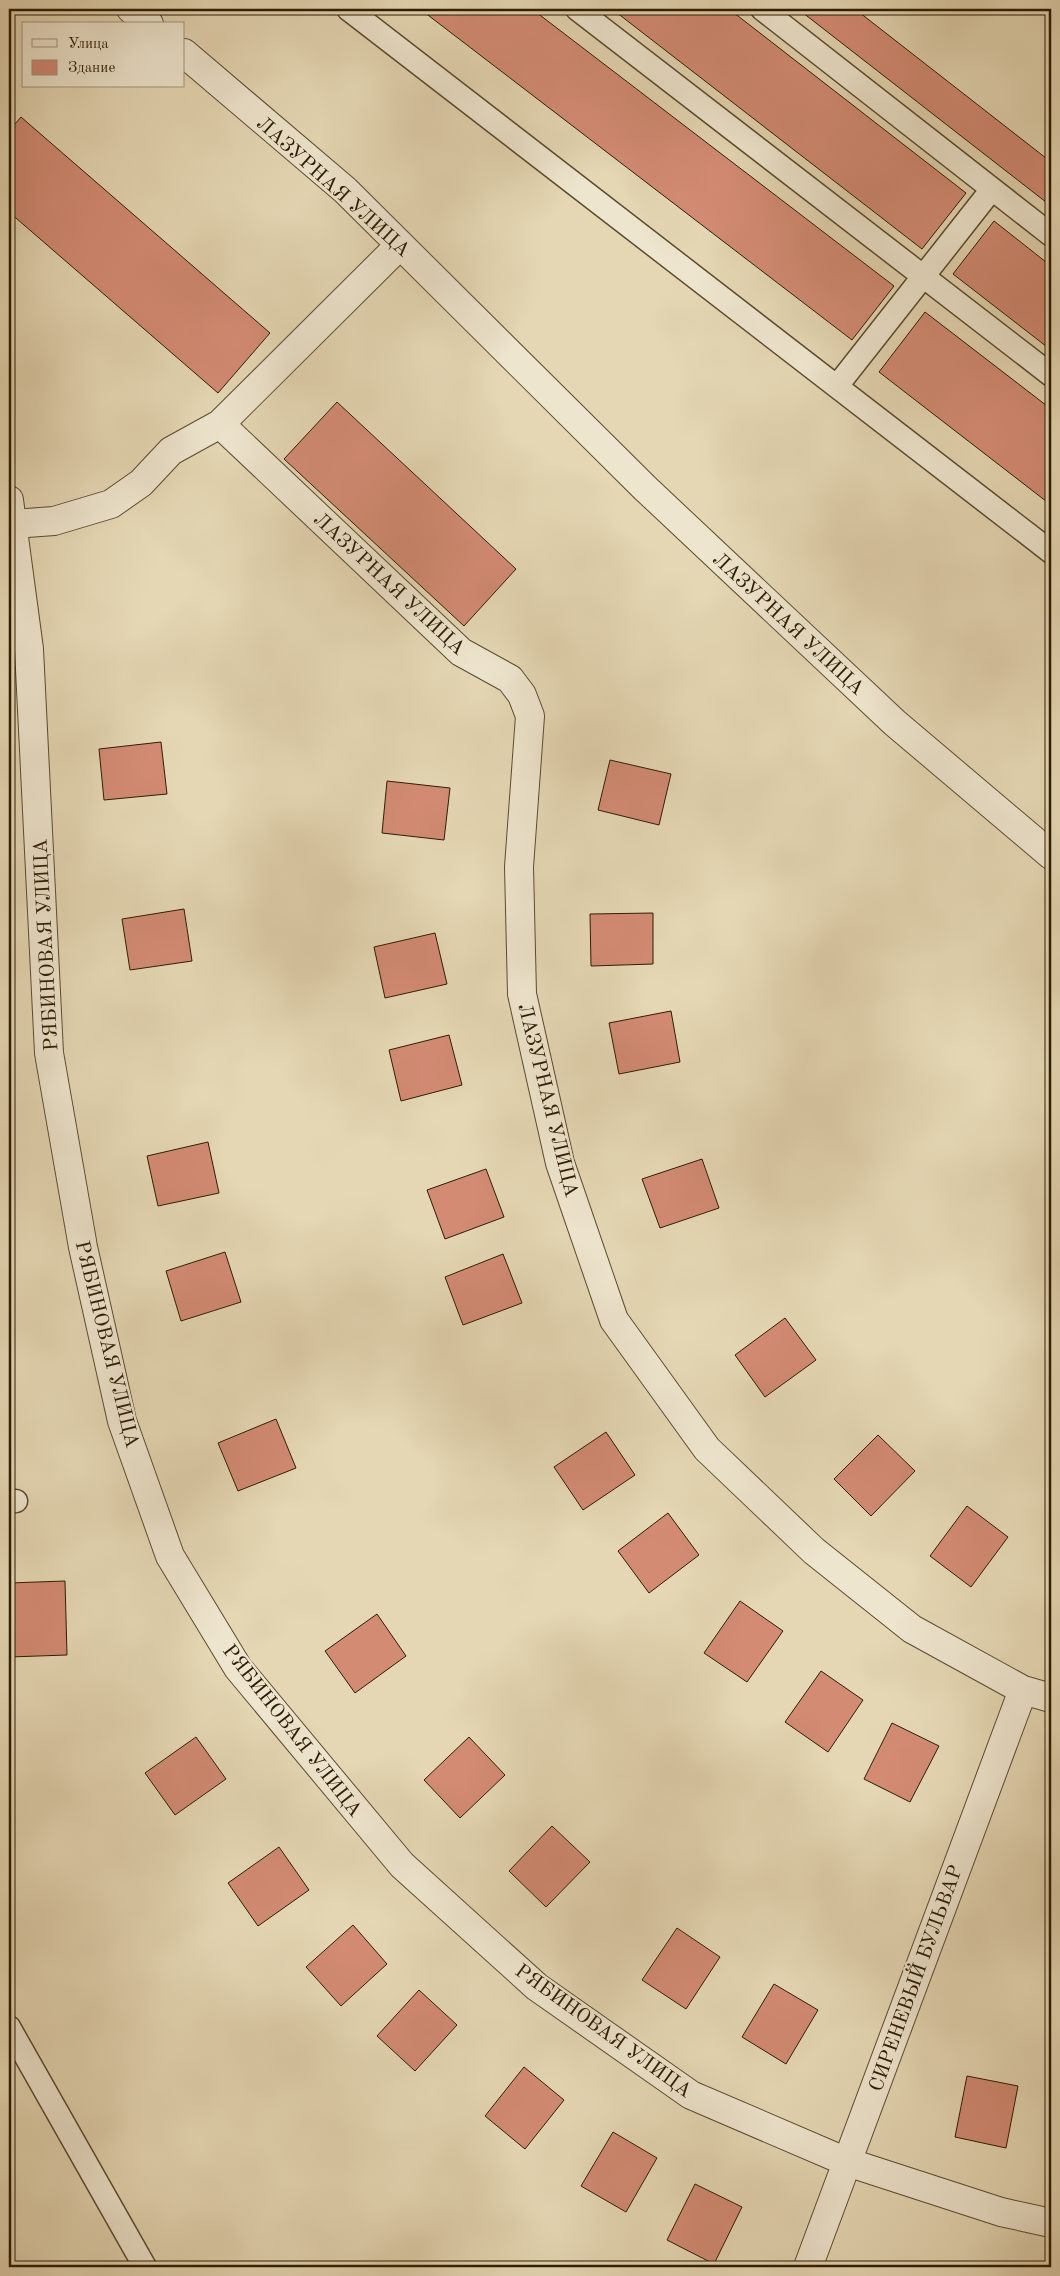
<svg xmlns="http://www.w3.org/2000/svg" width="1060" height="2276" font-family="'Old Standard TT',serif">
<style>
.building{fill:#d38b74;stroke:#2d1c03}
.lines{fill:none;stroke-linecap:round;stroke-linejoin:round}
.lane-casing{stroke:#5b4b2f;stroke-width:25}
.street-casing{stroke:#5b4b2f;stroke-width:30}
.lane{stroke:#eee5ce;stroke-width:22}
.street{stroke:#eee5ce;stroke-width:28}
.labels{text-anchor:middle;stroke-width:4.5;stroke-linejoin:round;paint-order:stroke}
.street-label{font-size:20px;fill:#2d1c03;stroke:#eee5ce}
</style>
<rect width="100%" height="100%" fill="#e5d7b4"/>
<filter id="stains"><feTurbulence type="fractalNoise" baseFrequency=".004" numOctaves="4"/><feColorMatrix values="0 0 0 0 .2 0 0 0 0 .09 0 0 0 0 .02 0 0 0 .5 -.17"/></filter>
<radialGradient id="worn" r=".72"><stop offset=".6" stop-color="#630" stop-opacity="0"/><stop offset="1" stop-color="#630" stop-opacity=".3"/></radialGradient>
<!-- building -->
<path class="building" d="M420,9H532L894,286L852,340Z
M612,9H729L966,193L922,249Z
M798,9H855L1051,162V206Z
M21,117L270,333L218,393L9,212V131Z
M994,221L1051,266V350L953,274Z
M925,312L1051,409V505L879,372Z
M337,402L516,569L464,626L284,459Z
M161,742L167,794L104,800L99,749Z
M610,760L671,774L659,825L598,810Z
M387,781L450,788L444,840L382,833Z
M184,909L192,961L130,970L122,919Z
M653,913V964L591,966L590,914Z
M435,933L447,984L385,998L374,947Z
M671,1011L680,1062L619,1074L609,1023Z
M449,1035L462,1085L401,1101L389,1050Z
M208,1142L219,1193L158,1206L147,1156Z
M702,1159L719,1208L660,1228L642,1179Z
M486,1169L504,1217L445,1239L427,1190Z
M225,1252L241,1302L181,1321L166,1271Z
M503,1254L522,1303L463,1325L445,1277Z
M785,1318L816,1360L765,1397L735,1355Z
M276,1419L296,1468L238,1491L218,1443Z
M606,1432L635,1475L583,1510L554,1467Z
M878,1435L915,1471L871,1516L834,1479Z
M967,1506L1008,1537L971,1587L930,1556Z
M668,1513L699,1555L649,1593L618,1551Z
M65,1581L67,1655L9,1657V1583Z
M740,1601L783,1631L747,1682L704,1653Z
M377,1614L406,1656L355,1693L325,1651Z
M821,1671L863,1700L828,1752L785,1722Z
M892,1723L939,1746L910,1802L864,1779Z
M196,1737L226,1779L175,1815L145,1773Z
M469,1737L505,1775L460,1818L424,1780Z
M552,1826L590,1862L546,1907L509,1871Z
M279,1847L309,1890L258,1926L228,1883Z
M353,1925L387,1964L341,2006L306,1967Z
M677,1928L720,1957L686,2009L642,1980Z
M774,1984L818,2010L786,2064L742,2037Z
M419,1990L457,2025L415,2071L377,2036Z
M524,2067L564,2100L525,2149L485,2116Z
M967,2076L1018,2086L1006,2148L955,2137Z
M613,2132L657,2158L626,2212L581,2186Z
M695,2184L742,2207L714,2264L667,2240Z"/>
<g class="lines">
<!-- lane casing -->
<g class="lane-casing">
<path id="lane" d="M348,9L1051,552
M577,9L1051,375
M762,9L1051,235
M837,386L992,189
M9,1502L16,1501
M9,2027L145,2267"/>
</g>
<!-- street casing -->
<g class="street-casing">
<path id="street" d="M131,9L149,24
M184,53L345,190L645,488L895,723L1051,855
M220,424L461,652L510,679L522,695L530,716L519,867L522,994L560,1163L614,1320L707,1449L814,1551L912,1629L1023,1690L1051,1698
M9,500L29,649L49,1053L83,1247L122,1421L170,1556L238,1668L402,1865L537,1987L691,2095L847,2162L1001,2212L1051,2223
M13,524L54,521L111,504L141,483L171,451L220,424L400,245
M808,2267L1023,1690"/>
</g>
<!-- lane -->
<use href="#lane" class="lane"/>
<!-- street -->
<use href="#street" class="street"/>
</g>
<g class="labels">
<!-- street labels -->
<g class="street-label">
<text transform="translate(334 186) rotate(42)" y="7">ЛАЗУРНАЯ УЛИЦА</text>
<text transform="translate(390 583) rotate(43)" y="7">ЛАЗУРНАЯ УЛИЦА</text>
<text transform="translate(789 623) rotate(43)" y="7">ЛАЗУРНАЯ УЛИЦА</text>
<text transform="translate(45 945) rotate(-93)" y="7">РЯБИНОВАЯ УЛИЦА</text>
<text transform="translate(549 1100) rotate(76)" y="7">ЛАЗУРНАЯ УЛИЦА</text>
<text transform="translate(108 1344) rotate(76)" y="7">РЯБИНОВАЯ УЛИЦА</text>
<text transform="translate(293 1730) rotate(52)" y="7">РЯБИНОВАЯ УЛИЦА</text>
<text transform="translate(915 1978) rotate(-70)" y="7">СИРЕНЕВЫЙ БУЛЬВАР</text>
<text transform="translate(604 2030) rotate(36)" y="7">РЯБИНОВАЯ УЛИЦА</text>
</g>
</g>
<!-- margin -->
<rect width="1060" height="2276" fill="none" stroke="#e5d7b4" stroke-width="30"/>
<rect x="10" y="10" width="1040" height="2256" fill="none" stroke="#2d1c03" stroke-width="2.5"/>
<rect x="15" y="15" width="1030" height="2246" fill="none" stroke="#2d1c03"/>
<!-- legend -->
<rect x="22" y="22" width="162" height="65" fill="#eee5ce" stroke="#a1957d"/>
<rect x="32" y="39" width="25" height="8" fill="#eee5ce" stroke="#a1957d"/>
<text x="68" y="48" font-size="15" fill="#2d1c03">Улица</text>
<rect x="32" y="60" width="25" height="15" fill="#d38b74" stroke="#a1957d"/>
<text x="68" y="72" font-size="15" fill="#2d1c03">Здание</text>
<rect width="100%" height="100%" filter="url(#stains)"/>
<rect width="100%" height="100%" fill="url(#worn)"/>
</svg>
